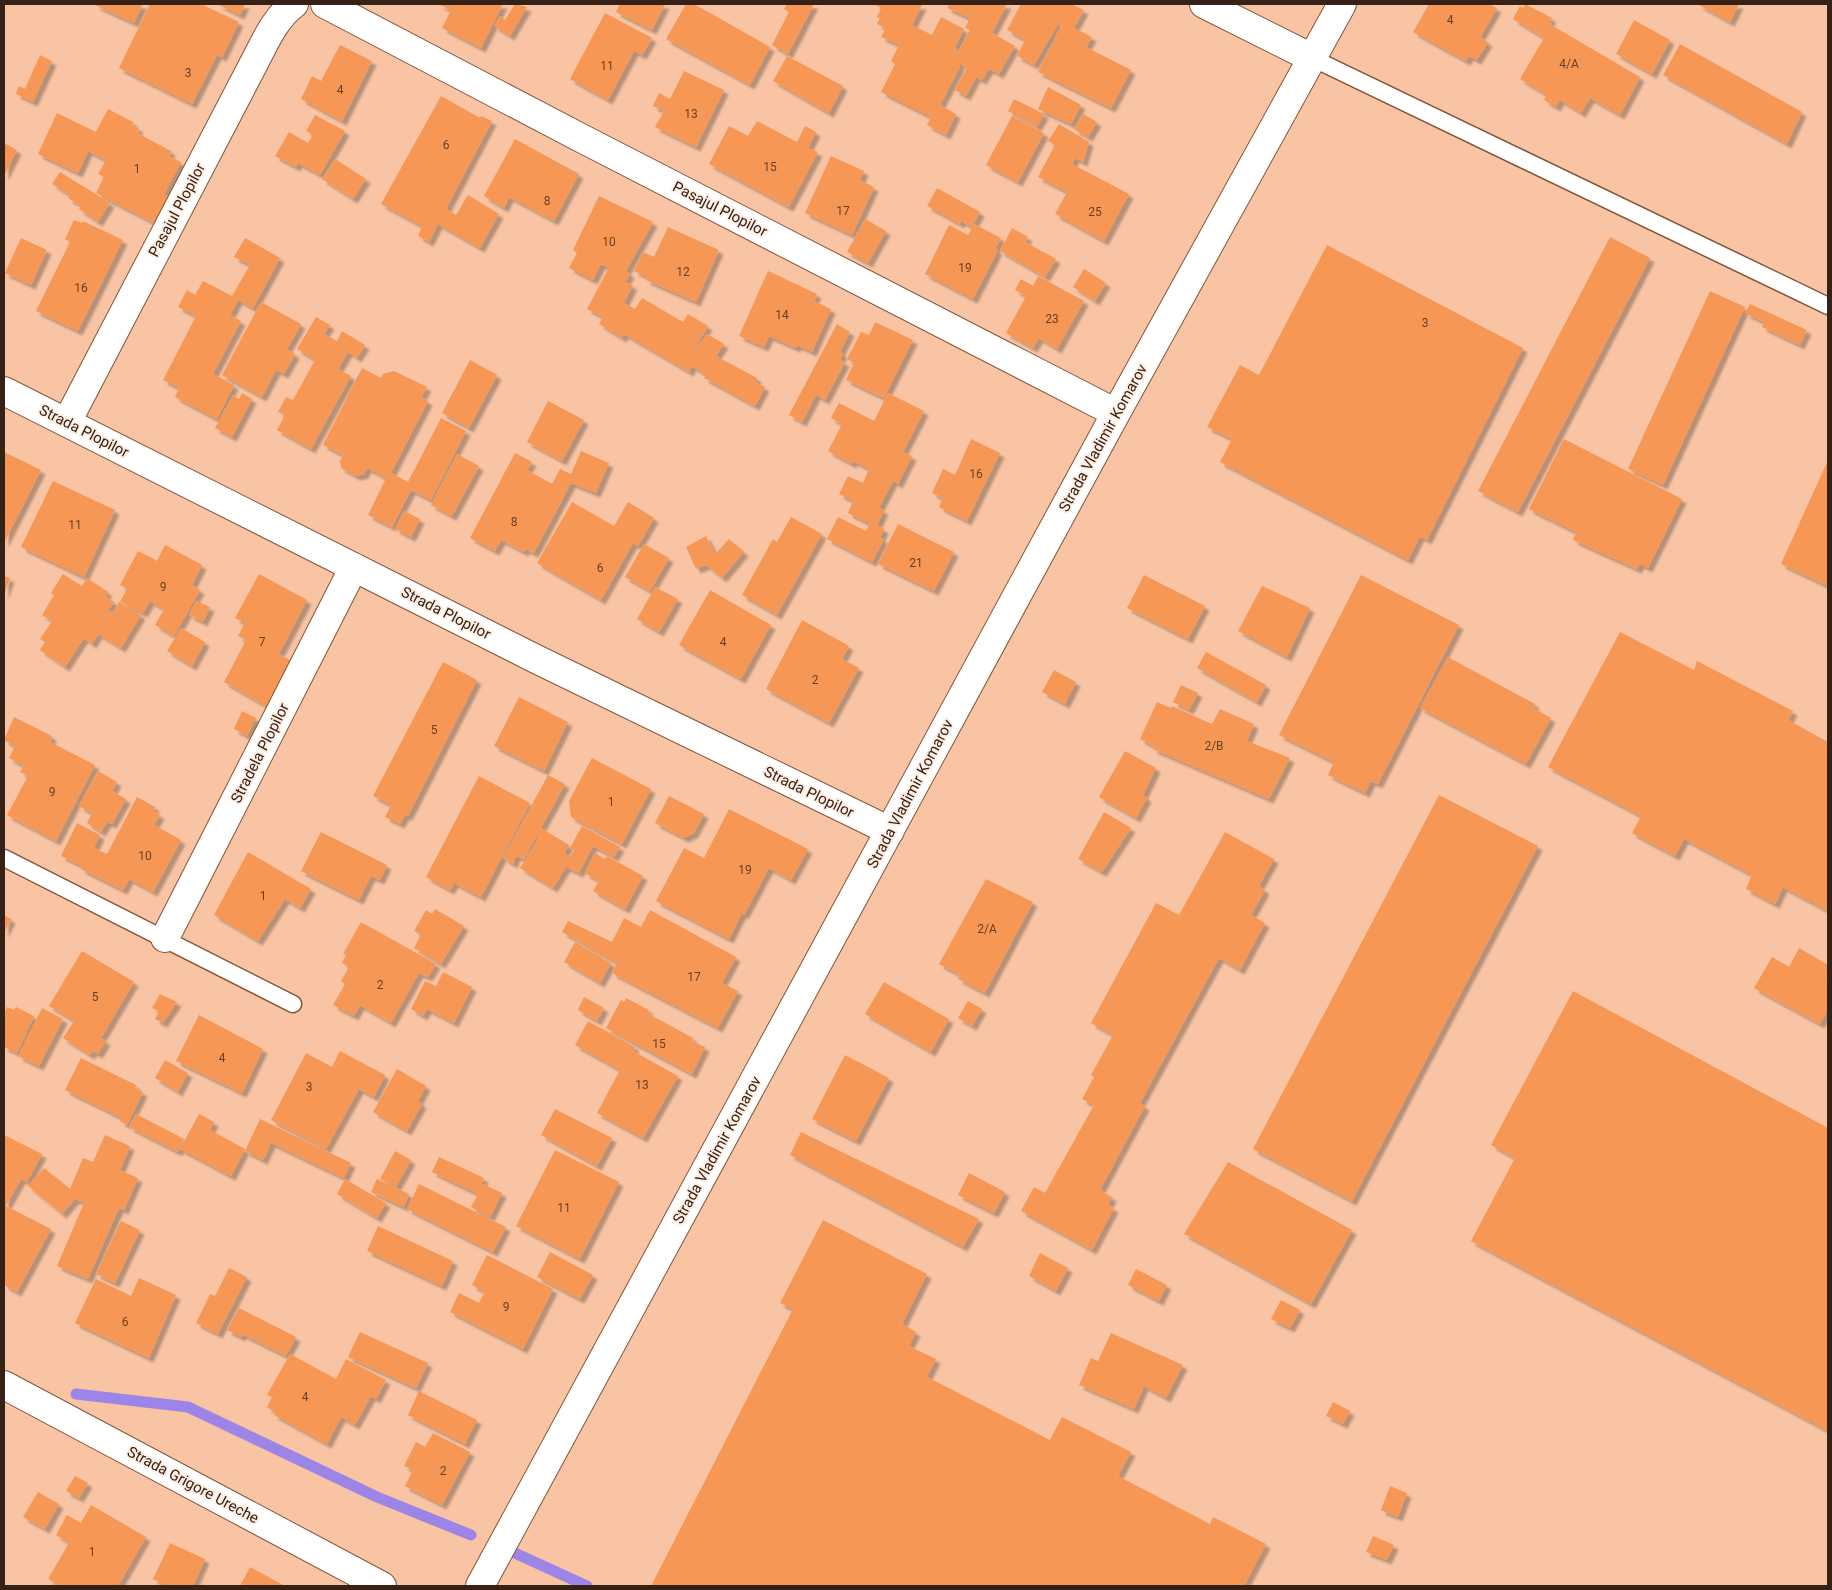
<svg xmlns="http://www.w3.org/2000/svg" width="1832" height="1590" font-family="Roboto,sans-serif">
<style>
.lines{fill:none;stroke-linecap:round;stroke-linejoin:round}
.stream{stroke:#9c85e6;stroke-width:11}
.building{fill:#f79755;filter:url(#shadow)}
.lane-casing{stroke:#835538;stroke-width:19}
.street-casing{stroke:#835538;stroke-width:30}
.lane{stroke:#fff;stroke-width:16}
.street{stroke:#fff;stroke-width:28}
.labels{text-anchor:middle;stroke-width:4;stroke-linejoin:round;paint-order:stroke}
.number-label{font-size:12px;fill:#663e25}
.street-label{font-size:15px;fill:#352115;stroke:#feeee4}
</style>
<defs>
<filter id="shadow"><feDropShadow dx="4.5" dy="4.5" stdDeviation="1" flood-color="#0004"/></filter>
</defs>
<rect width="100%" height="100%" fill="#f9c4a3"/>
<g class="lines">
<!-- stream -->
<path class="stream" d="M76,1394L188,1407L377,1497L471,1535
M506,1549L587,1586"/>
</g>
<!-- building -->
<path class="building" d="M96,4H143L134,23L95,5Z
M150,4H201L239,22L222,57L217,55L192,104L119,68Z
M217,4H245L240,15Z
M438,4H503L481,48L442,28L451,10Z
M515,4L527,7L510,36L494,26L500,16L505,20Z
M620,4H665L652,30L616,12Z
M686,4H694L770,47L750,85L666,39Z
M787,4H814L788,54L772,45L789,12L784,9Z
M874,4L922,5L912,25L932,35L941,17L964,29L955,47L958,52L970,30L965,28L970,18L947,8L949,5L946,4H1007L992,33L1015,46L999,74L989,69L982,80L976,77L966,96L955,90L967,68L959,63L960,67L940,105L956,114L946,135L927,125L931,117L881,92L895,64L891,61L899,45L881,37L886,28L877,24L880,18L877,17L881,8Z
M1021,4H1071L1084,10L1074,28L1092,37L1086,47L1131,70L1111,108L1038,72L1061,26L1058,24L1034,65L1017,56L1025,40L1007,30Z
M1429,4H1489L1497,8L1480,37L1488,42L1477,60L1469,56L1466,61L1413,32Z
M1525,4L1552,18L1549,22L1552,23L1551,25L1640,77L1620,115L1590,98L1581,113L1560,100L1556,107L1544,100L1547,95L1520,79L1544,38L1513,19L1520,6L1523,8Z
M1697,4H1739L1730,22Z
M605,13L652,38L642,55L634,51L608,100L570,79Z
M1634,20L1670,40L1652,74L1616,54Z
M1680,44L1802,112L1787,144L1663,75Z
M340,45L372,61L342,121L301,99L312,76L321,81Z
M40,55L52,61L33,102L16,94L19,86L25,89Z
M787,56L843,86L829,113L773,81Z
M684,71L724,90L696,147L655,127L664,111L653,106L659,93L670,99Z
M1048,87L1081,105L1071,124L1038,109Z
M441,96L480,118L481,116L492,121L446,209L456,215L468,195L499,214L480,248L438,224L429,242L418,236L422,226L381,204Z
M1014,99L1044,114L1037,127L1008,111Z
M108,109L133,122L132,125L139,128L137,133L171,151L169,156L181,162L164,194L170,198L156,224L96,193L104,177L98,174L106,160L88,151L78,173L38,154L57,113L96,132Z
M1083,114L1097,122L1088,137L1074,129Z
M315,115L345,131L320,175L298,163L296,167L275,156L289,132L308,143L313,135L306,131Z
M1012,116L1044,133L1018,182L986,165Z
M757,121L797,142L805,126L816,132L808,148L818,152L789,207L709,164L729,126L748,136Z
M1059,124L1089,142L1083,162L1075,158L1072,164L1129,194L1104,241L1055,214L1067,192L1038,177L1055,145L1048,141Z
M515,139L579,174L554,221L509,197L504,208L484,196Z
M4,143L17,150L4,176Z
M831,156L864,171L860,180L874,187L852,235L805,213Z
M335,159L366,179L353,199L322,179Z
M60,172L110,203L98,222L79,209L81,206L68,198L70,195L52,184Z
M937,188L980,212L972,227L961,221L960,224L927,206Z
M599,196L653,222L626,271L630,274L625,282L633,285L624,303L635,309L642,298L683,322L688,314L708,326L689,358L707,334L724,344L716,356L757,378L755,382L765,387L755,406L704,378L706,375L692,366L689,372L624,334L622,338L599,324L603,317L587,309L609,268L601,264L593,280L569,268L577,253L573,250Z
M865,219L886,231L868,263L847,252Z
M74,220L82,223L83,221L123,240L78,331L36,311L70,242L65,239Z
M974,224L1001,238L995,249L998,250L973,299L925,274L949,225L968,235Z
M668,227L719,250L696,302L646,280L647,277L634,271L643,252L654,257Z
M1012,228L1028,237L1025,242L1056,259L1045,277L1000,251Z
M1610,237L1650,258L1518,512L1478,491Z
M21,238L47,250L31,285L5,273Z
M245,238L280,258L253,308L238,300L230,315L241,321L213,374L234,385L217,419L175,397L179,388L163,380L196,316L178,307L187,290L195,295L203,281L232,296L250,265L234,257Z
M1327,245L1523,348L1427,540L1420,536L1408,560L1220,462L1232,439L1207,427L1240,365L1259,375Z
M1084,269L1106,283L1095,301L1073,287Z
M768,271L817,294L814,301L831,309L812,352L797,345L796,348L769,336L764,347L739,336Z
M1038,276L1084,301L1057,349L1039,338L1033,348L1006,333L1026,296L1015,290L1021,279L1033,286Z
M1710,291L1745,307L1663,485L1628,469Z
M261,302L301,324L287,349L295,354L284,374L276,370L262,397L222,375Z
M1750,304L1807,330L1800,345L1762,327L1764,322L1745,313Z
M316,317L330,325L324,334L337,341L342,331L365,345L357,358L348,352L338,369L351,376L311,449L277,430L285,415L278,412L286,397L293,400L315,360L297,349Z
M875,322L913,340L884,398L846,380L854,363L847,359L861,332L869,335Z
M837,324L850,332L840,352L843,354L840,360L845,362L825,400L816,395L802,422L789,415Z
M470,360L497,375L469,428L442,413Z
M362,368L381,378L383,374L394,371L427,387L421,397L428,401L391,473L408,482L441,418L466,431L431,500L411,490L392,527L368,515L386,478L367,468L364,474L356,476L341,468L340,461L343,455L323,445Z
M242,393L252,399L232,437L215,428L233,395L239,399Z
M888,393L924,411L903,452L912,456L898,484L893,481L879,508L884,510L877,525L884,529L880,538L884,539L872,562L827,539L838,517L866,531L870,524L848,513L853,501L839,494L848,476L863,483L869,469L853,461L852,464L828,451L842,424L831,418L839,403L874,421Z
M548,401L584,420L562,461L527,442Z
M971,439L1000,453L967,521L939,507L943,498L932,493L943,469L955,475Z
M1564,439L1682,499L1648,568L1640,564L1637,569L1573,540L1576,532L1529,509Z
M581,451L609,463L596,493L571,483L534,553L525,549L524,552L501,540L495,551L470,538L515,453L532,462L527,470L552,484L560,469L571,474Z
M4,452L41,470L4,543Z
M457,454L479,466L452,516L431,505Z
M1828,460V586L1781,564Z
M53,481L115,510L84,577L21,547Z
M572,502L614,526L628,502L654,518L638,546L633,543L601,600L537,563Z
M404,511L420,519L411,537L395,529Z
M791,517L822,534L777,615L742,595L773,539L777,542Z
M898,524L954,552L934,591L878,564Z
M706,536L715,554L729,539L744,552L722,578L706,565L696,569L686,547Z
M644,544L669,558L650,591L625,577Z
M165,545L202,565L192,585L200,590L174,636L155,625L164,609L150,601L143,613L120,602L127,589L120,585L138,551L157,561Z
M63,574L82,586L87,578L108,592L105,596L114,602L108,610L113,613L119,602L141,615L121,648L98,634L92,644L84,638L65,667L40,650L45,642L40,639L52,621L42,615L54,595L51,593Z
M259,574L307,600L279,654L292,661L268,707L224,682L246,640L238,636L245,623L235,618Z
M1144,575L1205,606L1188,639L1127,608Z
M1361,575L1459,625L1378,784L1371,781L1365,793L1328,775L1334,762L1279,735Z
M4,576L10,578L4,595Z
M1262,586L1310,608L1287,657L1238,631Z
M655,587L678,599L659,632L637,619Z
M710,590L771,625L741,679L679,645Z
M196,601L210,607L203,622L189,615Z
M802,620L849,646L842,659L859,668L829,723L766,689Z
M181,628L205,642L192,666L167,651Z
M1620,632L1694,670L1697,661L1793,711L1788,720L1828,742V911L1783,887L1775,904L1746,889L1752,875L1684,839L1675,856L1632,833L1641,816L1548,767Z
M1206,652L1266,685L1257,702L1197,668Z
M1448,657L1535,704L1533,708L1551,718L1526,764L1420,708Z
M443,662L477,680L408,816L405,815L400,824L385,817L391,805L373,796Z
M1054,670L1076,682L1065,704L1042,692Z
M1181,685L1198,693L1189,710L1173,702Z
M519,697L568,722L544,771L494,746Z
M1157,702L1171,708L1172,706L1212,724L1220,709L1254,724L1247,741L1290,758L1269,799L1153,749L1154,746L1140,739Z
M242,711L256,718L247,736L234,729Z
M14,717L52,736L50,742L95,765L56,841L7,815L28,776L20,772L24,766L9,758L15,746L4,740Z
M1125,751L1156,768L1143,795L1147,798L1136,818L1099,797Z
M592,758L651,789L622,844L571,817L569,801Z
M98,771L117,782L112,791L126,799L112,824L107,822L101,832L87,823L92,813L79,806Z
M548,775L565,784L541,828L569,845L564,853L570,857L574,850L570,848L582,826L620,847L614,857L593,846L579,873L566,867L553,888L520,868L538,839L536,837L524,859L516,856L513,864L503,858Z
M479,776L530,803L481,897L454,883L450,890L426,877Z
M1439,795L1538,846L1352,1201L1253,1149Z
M669,796L704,814L694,833L684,838L655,823Z
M137,797L155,807L153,811L160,815L154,825L181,840L153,892L129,879L123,890L81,869L82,866L61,856L77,823L100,835L94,848L107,854Z
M729,809L808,849L791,880L769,868L744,915L742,913L729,939L656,901L684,848L704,858Z
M1104,812L1131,828L1102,872L1078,859Z
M321,832L387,865L380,880L371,876L359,900L301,871Z
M1225,832L1274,859L1259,886L1265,890L1251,915L1265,923L1240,970L1219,958L1140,1103L1145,1106L1100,1190L1112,1197L1108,1205L1114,1208L1092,1250L1021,1211L1034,1187L1045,1193L1094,1105L1082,1099L1094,1077L1091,1075L1113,1035L1091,1023L1156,903L1179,915Z
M248,852L311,889L300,908L285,899L258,941L214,915Z
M595,853L605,859L607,856L643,876L625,909L593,891L599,881L585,873Z
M986,879L1033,902L985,993L958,979L960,975L939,964Z
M435,909L464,926L441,964L414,948L421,935L414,931L426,910L432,914Z
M650,910L736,957L722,983L738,991L718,1028L612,973L617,963L562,932L568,921L612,942L624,918L641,927Z
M4,915L11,919L4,933Z
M361,922L436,964L428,977L419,973L391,1023L360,1005L354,1016L333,1005L345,984L341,981L349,967L342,963L346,955L343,954Z
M575,942L611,963L600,983L564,962Z
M1799,948L1828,965L1826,986L1828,987V1009L1820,1024L1754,988L1772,957L1789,967Z
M82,951L134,982L101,1038L106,1041L98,1054L93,1051L90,1055L63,1038L74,1021L49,1006Z
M443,972L472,987L454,1023L427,1009L423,1016L411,1009L425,981L436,986Z
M884,982L949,1019L931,1052L865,1014Z
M1573,991L1828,1128V1431L1471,1241L1515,1158L1491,1145Z
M160,994L177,1002L163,1023L155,1019L159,1011L152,1008Z
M584,997L604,1008L597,1021L578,1010Z
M626,998L649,1010L647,1013L693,1038L692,1041L705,1047L692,1074L606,1028L621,1000L624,1002Z
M968,1001L982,1009L972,1026L958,1018Z
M7,1007L14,1010L16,1007L34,1016L17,1053L4,1047V1014Z
M42,1008L63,1019L39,1066L18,1056Z
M199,1015L263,1049L242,1093L176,1061Z
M588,1021L635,1047L633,1051L678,1076L643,1138L597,1113L620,1070L575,1045Z
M340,1051L385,1075L374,1097L359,1089L326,1149L271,1120L306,1053L332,1067Z
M845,1055L889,1078L856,1141L812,1119Z
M81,1058L136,1085L135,1088L143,1092L127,1125L120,1121L122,1118L65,1090Z
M165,1060L188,1073L178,1092L155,1078Z
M397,1069L426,1086L418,1101L422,1104L407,1131L373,1112Z
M555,1109L612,1138L597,1166L541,1135Z
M136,1114L184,1139L178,1152L129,1127Z
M199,1114L214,1122L210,1130L245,1149L231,1176L180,1149Z
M260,1119L351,1163L344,1178L271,1143L263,1160L245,1151Z
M801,1132L979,1219L963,1247L790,1155Z
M4,1135L42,1154L27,1182L21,1179L6,1206L51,1229L17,1292L4,1285Z
M105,1135L130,1146L120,1170L138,1178L124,1210L119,1208L88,1279L57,1266L84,1203L75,1199L62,1214L28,1186L44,1168L70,1189L83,1158L93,1162Z
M555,1150L619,1182L580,1259L516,1226Z
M395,1151L411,1160L396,1187L380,1179Z
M439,1157L484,1178L479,1191L483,1184L502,1193L490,1217L471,1207L478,1194L432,1172Z
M1228,1162L1352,1230L1311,1304L1184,1234Z
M969,1173L1005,1192L994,1213L958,1195Z
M345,1179L386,1203L377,1218L337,1194Z
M377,1179L409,1194L404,1207L371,1192Z
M419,1184L506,1227L493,1252L407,1209Z
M823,1220L927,1274L902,1324L916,1332L909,1346L936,1359L927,1377L1050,1440L1062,1417L1131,1452L1118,1476L1210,1524L1213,1517L1266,1544L1244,1586H651L793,1309L780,1303Z
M121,1221L140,1230L115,1283L96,1274Z
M378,1226L453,1261L442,1286L367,1251Z
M550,1252L593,1275L580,1299L537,1277Z
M1040,1253L1068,1268L1056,1291L1029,1276Z
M487,1255L553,1289L523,1349L450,1312L459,1293L479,1303L485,1292L472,1285Z
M229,1268L247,1277L218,1334L196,1323L210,1294L215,1296Z
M1136,1269L1167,1285L1159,1301L1128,1285Z
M139,1278L176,1295L149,1358L75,1323L96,1279L131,1296Z
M1281,1300L1300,1310L1290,1328L1271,1319Z
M239,1308L296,1337L286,1356L242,1334L241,1337L227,1330Z
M360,1332L428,1363L416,1388L348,1357Z
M1111,1333L1183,1365L1166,1398L1144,1386L1134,1409L1079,1385L1091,1358L1098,1361Z
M290,1354L336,1379L346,1359L386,1380L376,1399L371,1396L355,1425L341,1417L327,1444L274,1415L275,1412L267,1407L272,1397L267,1395Z
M419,1391L477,1420L465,1444L408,1415Z
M1333,1402L1350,1411L1343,1424L1326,1416Z
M433,1433L470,1452L442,1505L405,1486L413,1470L404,1466L416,1442L425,1447Z
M75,1476L88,1483L79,1498L66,1491Z
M1390,1486L1407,1493L1398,1517L1381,1510Z
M38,1492L59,1504L45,1529L23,1517Z
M91,1505L146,1537L118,1586H60L48,1579L69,1543L56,1535L67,1515L81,1523Z
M1373,1536L1394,1545L1387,1560L1366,1552Z
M170,1543L205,1559L193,1586H167L153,1579Z
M250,1567L285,1586H240Z"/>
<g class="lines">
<!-- lane casing -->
<g class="lane-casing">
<path id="lane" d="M1312,58L1828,306
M4,858L293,1004"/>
</g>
<!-- street casing -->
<g class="street-casing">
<path id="street" d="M325,4L581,138L1116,413
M1204,4L1312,58
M4,391L536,659L890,831
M67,422L254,63C265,42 275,18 294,4
M165,938L354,567
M4,1385L382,1586
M480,1586L1116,413L1342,4"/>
</g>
<!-- lane -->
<use href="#lane" class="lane"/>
<!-- street -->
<use href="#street" class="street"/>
</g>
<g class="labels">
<!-- number labels -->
<g class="number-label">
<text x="1450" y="24">4</text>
<text x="1569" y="68">4/A</text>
<text x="607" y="70">11</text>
<text x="188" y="77">3</text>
<text x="340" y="94">4</text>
<text x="691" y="118">13</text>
<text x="446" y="149">6</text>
<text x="770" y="171">15</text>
<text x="137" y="173">1</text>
<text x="547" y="205">8</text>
<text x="843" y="215">17</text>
<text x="1095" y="216">25</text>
<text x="609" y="246">10</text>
<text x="965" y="272">19</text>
<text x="683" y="276">12</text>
<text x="81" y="292">16</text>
<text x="782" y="319">14</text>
<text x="1052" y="323">23</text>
<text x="1425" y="327">3</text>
<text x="976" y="478">16</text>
<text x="514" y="526">8</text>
<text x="75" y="529">11</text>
<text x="916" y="567">21</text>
<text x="600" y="572">6</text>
<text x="163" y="591">9</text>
<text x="262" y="646">7</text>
<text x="723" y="646">4</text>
<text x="815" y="684">2</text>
<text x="434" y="734">5</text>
<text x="1214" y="750">2/B</text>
<text x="52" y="796">9</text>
<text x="611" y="806">1</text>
<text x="145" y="860">10</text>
<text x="745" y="874">19</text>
<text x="263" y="900">1</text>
<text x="987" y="933">2/A</text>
<text x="694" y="981">17</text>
<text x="380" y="989">2</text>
<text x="95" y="1001">5</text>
<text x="659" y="1048">15</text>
<text x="222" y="1062">4</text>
<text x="642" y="1089">13</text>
<text x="309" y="1091">3</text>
<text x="564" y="1212">11</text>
<text x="506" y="1311">9</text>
<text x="125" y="1326">6</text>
<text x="305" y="1401">4</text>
<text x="443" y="1475">2</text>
<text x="92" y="1556">1</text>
</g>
<!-- street labels -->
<g class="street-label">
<text transform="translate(720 209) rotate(27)" y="5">Pasajul Plopilor</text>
<text transform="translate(177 210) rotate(-62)" y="5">Pasajul Plopilor</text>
<text transform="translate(84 431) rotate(27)" y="5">Strada Plopilor</text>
<text transform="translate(1103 438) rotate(-61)" y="5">Strada Vladimir Komarov</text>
<text transform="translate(446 613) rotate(27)" y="5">Strada Plopilor</text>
<text transform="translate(260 753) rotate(-63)" y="5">Stradela Plopilor</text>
<text transform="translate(809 792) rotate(26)" y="5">Strada Plopilor</text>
<text transform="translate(910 794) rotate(-62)" y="5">Strada Vladimir Komarov</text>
<text transform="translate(717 1150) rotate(-61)" y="5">Strada Vladimir Komarov</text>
<text transform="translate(193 1485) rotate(28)" y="5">Strada Grigore Ureche</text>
</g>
</g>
<!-- border -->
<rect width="1832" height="1590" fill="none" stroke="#352115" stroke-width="10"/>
</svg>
